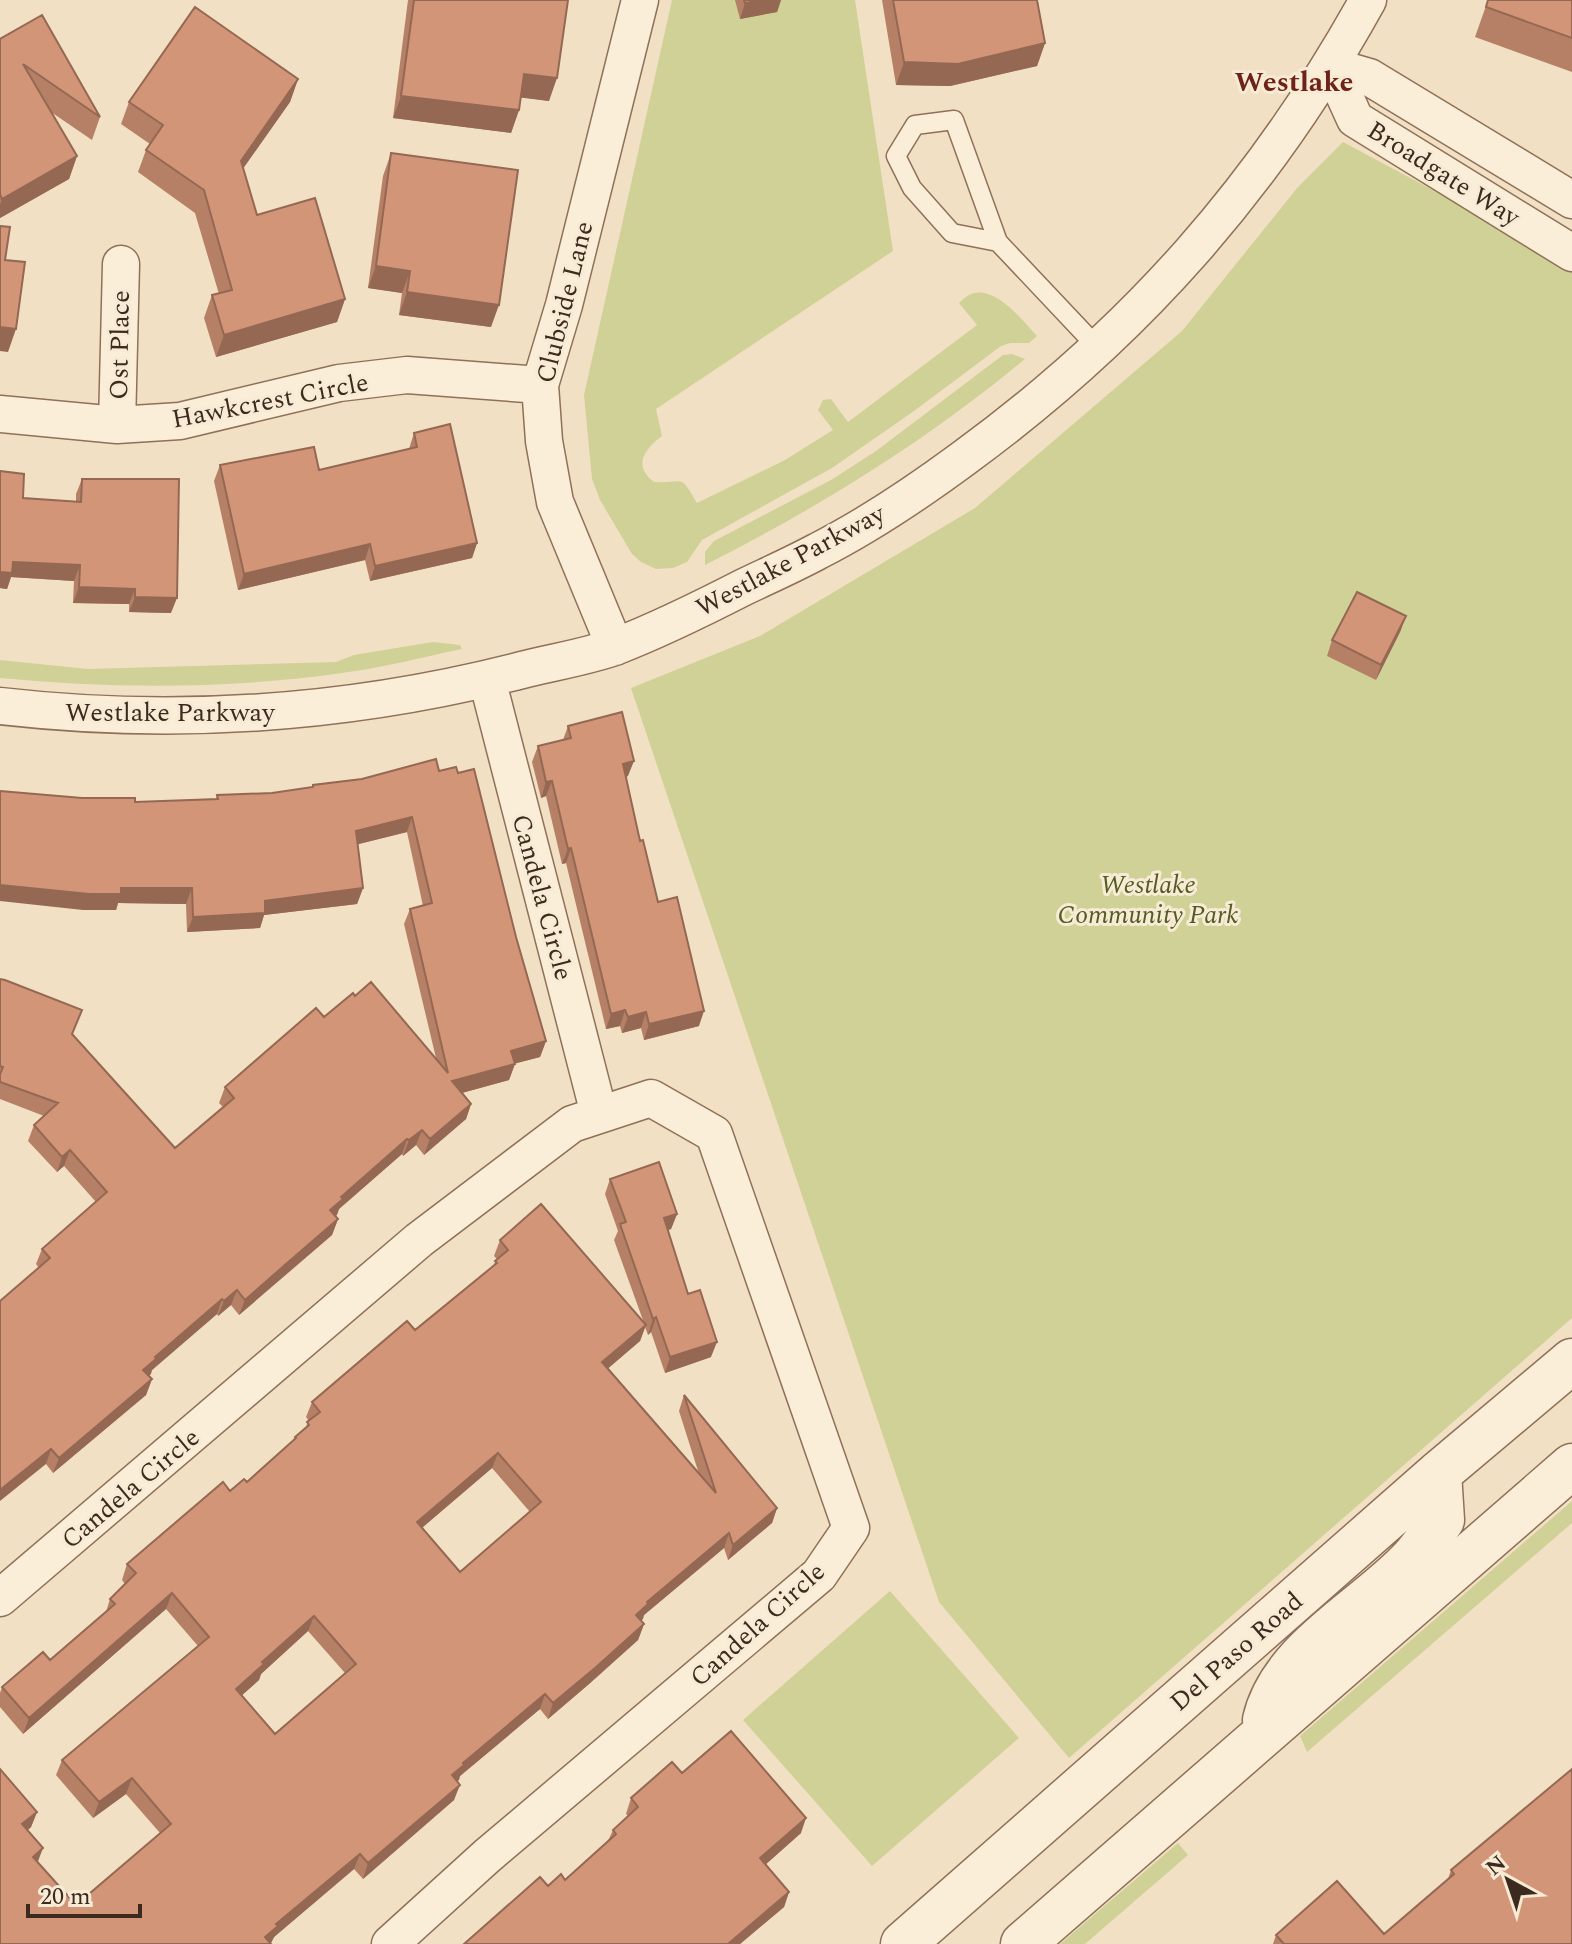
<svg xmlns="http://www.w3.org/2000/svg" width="1572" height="1944" font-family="Spectral,serif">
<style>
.green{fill:#d0d197}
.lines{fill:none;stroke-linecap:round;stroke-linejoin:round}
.service-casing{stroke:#8f7059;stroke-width:21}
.minor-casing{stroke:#8f7059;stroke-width:39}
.tertiary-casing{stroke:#8f7059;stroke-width:47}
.service{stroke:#fbeed9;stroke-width:18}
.minor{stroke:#fbeed9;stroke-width:36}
.tertiary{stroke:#fbeed9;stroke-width:44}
.wall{fill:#b58066;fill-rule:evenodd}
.shaded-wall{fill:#946853}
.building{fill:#d39577;stroke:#946853;stroke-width:2;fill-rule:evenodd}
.labels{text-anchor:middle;stroke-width:6;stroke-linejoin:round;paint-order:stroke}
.street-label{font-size:26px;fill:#3d2a1e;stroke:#f8ebd5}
.park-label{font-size:26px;font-style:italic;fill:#535c23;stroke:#f8ebd5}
.neighbourhood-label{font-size:28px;font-weight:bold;fill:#6e231a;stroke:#f8ebd5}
</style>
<rect width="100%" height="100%" fill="#f2e0c4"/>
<!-- green -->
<path class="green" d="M672,0H855L893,251L656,409L662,436C645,449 632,465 654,482C685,484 679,472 697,503L785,460L833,430L818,410L823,400L831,399L848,422L977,325L959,303C986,272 1019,317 1037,336L1029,343H1010L1001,346L914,411L832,468L702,540L687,562L673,568L656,569L641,562L632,554L600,500L592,479L584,395Z
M1343,142L1547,251L1572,270V1318L1069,1758L939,1602L631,688L760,636L975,508L1182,331L1298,187Z
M1012,354L1025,359C925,442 821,506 705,565V552L714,541L831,480L876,451L1003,355Z
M433,642L460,645L462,649C423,657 382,668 342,673C229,689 114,689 0,678V660L88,669L336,662L354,655Z
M1572,1501V1523L1307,1752L1300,1736Z
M890,1591L1019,1738L872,1866L743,1720Z
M1178,1843L1188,1855L1085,1944H1060Z"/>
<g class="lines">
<!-- service casing -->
<g class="service-casing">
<path id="service" d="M998,242L952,233L912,188L896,156L915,125L954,120L998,242L1099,349"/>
</g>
<!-- minor casing -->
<g class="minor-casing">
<path id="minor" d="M1331,66L1355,119L1572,253
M1331,66L1369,77L1572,200
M0,414L117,425L180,421L339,383L407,375L540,385
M117,425L121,264
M615,647L555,502L544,441L540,385L564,305L640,0
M487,679L599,1114
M0,706C175,726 351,714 522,670C553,662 587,657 617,646C661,629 703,608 744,587C769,575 794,564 818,551C869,525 918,492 964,458C1135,333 1265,186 1368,0
M0,1598L419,1240L572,1124L651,1098L714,1134L851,1528L819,1575L487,1856L390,1944"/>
</g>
<!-- tertiary casing -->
<g class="tertiary-casing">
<path id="tertiary" d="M1265,1720C1281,1650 1366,1609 1412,1559C1423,1547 1432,1533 1442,1520L1439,1473
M903,1944L1439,1473L1572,1361
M1023,1944L1572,1466"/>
</g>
<!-- service -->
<use href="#service" class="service"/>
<!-- minor -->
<use href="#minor" class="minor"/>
<!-- tertiary -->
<use href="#tertiary" class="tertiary"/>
</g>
<!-- wall -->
<path class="wall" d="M408,0H568L549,101L521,97L519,110L511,133L393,118Z
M735,0H781L777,12L740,19Z
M882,0H1037L1045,43L1037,66L950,86L896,85Z
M1488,0H1572V72L1475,37Z
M0,39L100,117L92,140L51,112L77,156L69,179L0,218Z
M298,79L290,102L243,168L257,215L345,299L337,322L216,357L204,318L212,295L219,294L195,213L138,172L146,150L150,144L121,124L129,102Z
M391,153L491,327L399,315L402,293L368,288L383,176Z
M414,433L477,543L472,558L370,581L365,560L238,590L214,481L220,465L319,470L409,449Z
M0,471L23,498L76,502V494L82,479L171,613L129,612V604L73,603L74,581L11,577L7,589L0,588Z
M1406,616L1400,632L1376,680L1327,656L1332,640Z
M568,726L628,776L626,777L640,841L658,902L699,1026L644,1040L641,1028L622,1033L620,1026L606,1029L566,863L562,864L546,796L541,798L532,762L538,746L563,740Z
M439,771L516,937L546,1041L540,1057L515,1063L509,1080L462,1093L471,1104L466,1119L424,1155L416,1145L403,1156L402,1154L339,1209L335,1216L338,1219L332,1235L239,1315L231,1305L218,1316L217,1314L152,1370L149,1376L152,1379L146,1395L53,1473L46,1464L39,1268L36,1264L42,1249L96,1202L64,1166L57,1172L28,1141L34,1125L44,1116L0,1099V979L72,1034L175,1148L223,1107L219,1103L225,1087L355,996L436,1058L404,924L410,909L423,906L407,832L358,844L363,888L357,904L264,915L260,928L187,932L186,904L118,903L116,910H83L135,802L216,799L217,795L272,793L312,787L313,785Z
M610,1179L677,1214L671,1229L668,1230L688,1294L711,1357L665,1373L651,1332L648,1335L645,1327L640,1341L608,1368L699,1474L679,1411L684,1395L777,1508L772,1523L728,1560L724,1548L644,1615L641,1621L644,1624L638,1640L589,1684L548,1719L540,1709L460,1776L457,1782L454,1800L363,1879L354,1869L274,1937L271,1943L0,1944V1769L37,1812L31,1827L27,1831L38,1862L76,1905L160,1833L126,1794L93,1818L56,1775L62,1760L198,1646L166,1609L23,1734L0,1707V1693L2,1687L50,1660L106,1612L110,1599L125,1584L122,1580L127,1564L230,1491L247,1482L293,1441L295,1437L305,1428L309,1421L306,1417L312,1402L415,1330L493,1266L497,1259L494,1256L500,1240L644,1323L614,1240L618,1231L605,1194ZM492,1468L530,1512L460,1572L422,1528ZM308,1631L345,1673L275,1734L242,1695L259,1680L261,1674Z
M682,1773L801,1833L766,1864L789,1892L784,1907L740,1944H464L548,1886L565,1880L608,1841L613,1830L628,1816L626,1814L631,1798Z
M1451,1870L1572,1944H1273L1276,1935L1384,1934L1448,1879Z"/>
<!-- shaded-wall -->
<path class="shaded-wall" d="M763,0H781L777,12L740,19L745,3Z
M1045,43L1037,66L950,86L896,85L904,62Z
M524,74L557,78L549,101L516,97Z
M298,79L290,102L233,183L241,161Z
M401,96L519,110L511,133L393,118Z
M77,156L69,179L0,218V205L2,199Z
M376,266L410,271L402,293L368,288Z
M407,292L499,305L491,327L399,315Z
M345,299L337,322L216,357L224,335Z
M0,327L16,329L8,352L0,351Z
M477,543L472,558L370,581L375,566Z
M370,544L365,560L238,590L244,574Z
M13,562L80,565L74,581L11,577L7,589L0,588V572Z
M79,587L135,589L129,604L73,603Z
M135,597L177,598L171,613L129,612Z
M1406,616L1400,632L1376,680L1381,665Z
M634,761L628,776L617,779L623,764Z
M552,781L546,796L541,798L546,782Z
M412,817L407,832L351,846L356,831Z
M571,848L566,863L562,864L568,849Z
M0,885L121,888H192L186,904L118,903L116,910H83L0,901Z
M363,888L357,904L264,915L260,928L187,932L193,917L265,901Z
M625,1010L620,1026L606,1029L611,1014Z
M704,1011L699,1026L644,1040L649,1024Z
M646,1012L641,1028L622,1033L628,1017Z
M546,1041L540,1057L506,1066L511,1051Z
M515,1064L509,1080L447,1097L452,1081Z
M471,1104L466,1119L424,1155L430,1139Z
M422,1130L416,1145L403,1156L409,1140Z
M407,1139L402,1154L339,1209L337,1215L324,1226L330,1210L341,1197Z
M70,1150L64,1166L57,1172L62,1157Z
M677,1214L671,1229L658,1234L664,1218Z
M338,1219L332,1235L239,1315L245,1300Z
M237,1290L231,1305L218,1316L224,1301Z
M222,1299L217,1314L152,1370L151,1374L138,1385L143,1370L155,1357Z
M656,1317L651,1332L648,1335L653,1319Z
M646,1325L640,1341L597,1378L602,1362Z
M717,1342L711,1357L665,1373L670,1357Z
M152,1379L146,1395L53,1473L59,1458Z
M51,1449L46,1464L0,1501V1490Z
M498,1453L492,1468L411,1537L417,1522Z
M777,1508L772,1523L728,1560L733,1545Z
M729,1533L724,1548L644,1615L643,1619L630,1631L636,1615L647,1602Z
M172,1593L166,1609L23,1734L29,1718Z
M314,1616L308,1631L261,1674L259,1680L231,1705L236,1689L262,1662Z
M644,1624L638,1640L589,1684L548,1719L553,1703Z
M545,1694L540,1709L460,1776L459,1780L446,1791L452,1775L463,1763Z
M132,1778L126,1794L93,1818L99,1802Z
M460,1785L454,1800L363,1879L368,1863Z
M37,1812L31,1827L16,1840L22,1824Z
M806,1818L801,1833L755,1874L760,1858Z
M43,1848L37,1864L33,1857Z
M360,1854L354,1869L274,1937L272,1941L270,1944L265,1937L276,1924Z
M789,1892L784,1907L740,1944H728Z"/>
<!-- building -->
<path class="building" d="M414,0H568L557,78L524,74L519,110L401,96Z
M744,0H763L745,3Z
M893,0H1037L1045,43L958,64L904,62Z
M1488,0H1572V38L1486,7Z
M195,7L298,79L241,161L257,215L315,198L345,299L224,335L212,295L232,290L204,190L146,150L163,125L129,102Z
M42,15L100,117L23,64L77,156L2,199L0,194V39Z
M391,153L518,170L499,305L407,292L410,271L376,266Z
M0,226L10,227L5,260L25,262L16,329L0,327Z
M450,424L477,543L375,566L370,544L244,574L220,465L314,447L319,470L417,447L414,433Z
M0,471L24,474L23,498L81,502L82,479H179L177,598L135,597V589L79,587L80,565L13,562L12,573L0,572Z
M1357,592L1406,616L1381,665L1332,640Z
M622,712L634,761L623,764L640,841L643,840L658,902L677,897L704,1011L649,1024L646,1012L628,1017L625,1010L611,1014L571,848L568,849L552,781L546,782L538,746L571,738L568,726Z
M436,759L439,771L456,767L458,773L474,769L516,937L546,1041L511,1051L515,1064L452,1081L471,1104L430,1139L422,1130L409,1140L407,1139L341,1197L343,1199L330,1210L338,1219L286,1264L245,1300L237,1290L224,1301L222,1299L155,1357L156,1359L143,1370L152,1379L59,1458L51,1449L0,1490V1301L50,1258L42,1249L107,1192L70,1150L62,1157L34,1125L58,1103L0,1082V1074L3,1067L0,1066V979L5,980L82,1010L72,1034L175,1148L234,1098L225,1087L316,1008L324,1017L353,993L355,996L371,982L448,1073L410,909L432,903L412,817L356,831L363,888L265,901V913L193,917L192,888H121V894H89L0,885V791L82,798H135V802L218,799L217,795L272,793L313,787V785L362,779Z
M659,1162L677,1214L664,1218L688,1294L700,1290L717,1342L670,1357L656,1317L653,1319L620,1224L626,1222L610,1179Z
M541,1204L646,1325L602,1362L716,1493L684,1395L777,1508L733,1545L729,1533L647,1602L648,1604L636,1615L644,1624L595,1668L553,1703L545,1694L463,1763L464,1765L452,1775L460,1785L368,1863L360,1854L276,1924L278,1926L265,1937L271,1944H0V1769L37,1812L22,1824L43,1848L33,1857L76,1905L171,1824L132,1778L99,1802L62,1760L209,1637L172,1593L29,1718L2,1687L43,1652L50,1660L115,1604L110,1599L136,1573L127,1564L223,1482L230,1491L244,1479L247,1482L296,1438L295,1437L309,1425L307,1422L320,1412L312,1402L407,1321L415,1330L497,1263L495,1261L508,1250L500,1240ZM498,1453L541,1502L460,1572L417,1522ZM314,1616L356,1664L275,1734L236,1689L264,1664L262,1662Z
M731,1731L806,1818L760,1858L789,1892L728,1944H464L540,1877L548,1886L561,1874L565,1880L616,1834L613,1830L638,1807L631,1798L672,1762L682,1773Z
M1572,1769V1944H1284L1276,1935L1337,1881L1384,1934L1454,1874L1451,1870Z"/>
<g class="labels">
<!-- street labels -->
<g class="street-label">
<text transform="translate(1444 173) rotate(32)" y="9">Broadgate Way</text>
<text transform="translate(564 302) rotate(-76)" y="9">Clubside Lane</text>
<text transform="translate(119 345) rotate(-89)" y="9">Ost Place</text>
<text transform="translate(270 400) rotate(-11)" y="9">Hawkcrest Circle</text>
<text transform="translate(790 560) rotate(-28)" y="9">Westlake Parkway</text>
<text x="170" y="721">Westlake Parkway</text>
<text transform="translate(543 897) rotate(75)" y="9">Candela Circle</text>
<text transform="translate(130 1488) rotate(-40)" y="9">Candela Circle</text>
<text transform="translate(757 1624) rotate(-42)" y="9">Candela Circle</text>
<text transform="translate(1236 1651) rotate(-41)" y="9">Del Paso Road</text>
</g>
<!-- park labels -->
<g class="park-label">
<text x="1148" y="893">Westlake<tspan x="1148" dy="30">Community Park</tspan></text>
</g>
<!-- neighbourhood labels -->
<g class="neighbourhood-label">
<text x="1294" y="91">Westlake</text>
</g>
</g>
<!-- north arrow -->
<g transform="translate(1508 1880) rotate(320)" stroke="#f8ebd5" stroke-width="6" paint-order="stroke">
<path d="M0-6L14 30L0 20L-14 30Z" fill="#3d2a1e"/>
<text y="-12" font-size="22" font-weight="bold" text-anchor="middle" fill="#3d2a1e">N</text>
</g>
<!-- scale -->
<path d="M28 1904v12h112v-12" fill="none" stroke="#3d2a1e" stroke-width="4"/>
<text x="40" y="1904" font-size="24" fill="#3d2a1e" stroke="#f8ebd5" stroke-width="6" paint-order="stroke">20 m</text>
</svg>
